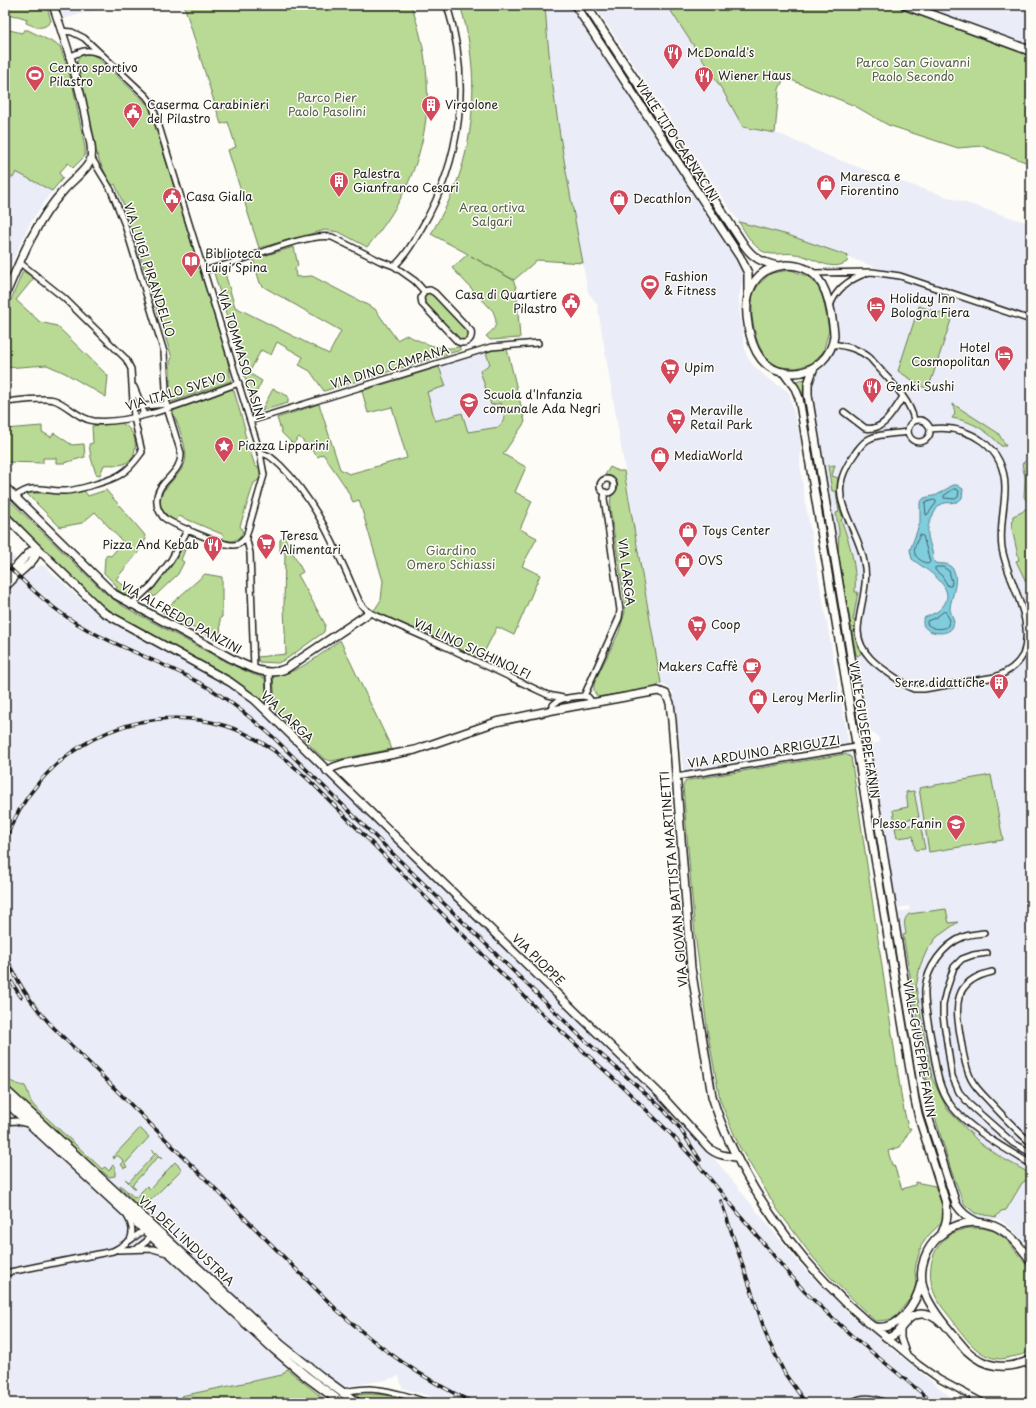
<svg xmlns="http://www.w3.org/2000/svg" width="1036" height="1408" font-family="'Playpen Sans',sans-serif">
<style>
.built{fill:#eaecf7}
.green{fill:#b9da94;stroke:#6a7b58}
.water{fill:#7fcddd;stroke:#578690}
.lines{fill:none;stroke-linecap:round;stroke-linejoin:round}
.shore{stroke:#446369;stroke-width:1}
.street-casing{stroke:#1c1c1c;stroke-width:8}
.secondary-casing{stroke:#1c1c1c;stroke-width:10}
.primary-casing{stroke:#1c1c1c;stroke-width:11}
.street{stroke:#fdfcf7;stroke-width:5}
.secondary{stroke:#fdfcf7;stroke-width:7}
.primary{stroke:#fdfcf7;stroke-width:8}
.rail-casing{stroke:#1c1c1c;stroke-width:3.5}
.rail{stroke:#fdfcf7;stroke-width:2;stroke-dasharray:6;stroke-linecap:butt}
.labels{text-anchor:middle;stroke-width:3;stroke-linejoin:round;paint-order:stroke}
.poi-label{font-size:12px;fill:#1c1c1c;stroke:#fdfcf7;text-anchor:start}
.park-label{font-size:12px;fill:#535e46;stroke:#fdfcf7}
.street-label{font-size:12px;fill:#1c1c1c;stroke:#fdfcf7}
</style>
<rect width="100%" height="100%" fill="#fdfcf7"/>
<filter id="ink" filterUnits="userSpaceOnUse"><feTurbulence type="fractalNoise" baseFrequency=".025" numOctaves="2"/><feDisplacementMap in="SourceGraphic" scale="8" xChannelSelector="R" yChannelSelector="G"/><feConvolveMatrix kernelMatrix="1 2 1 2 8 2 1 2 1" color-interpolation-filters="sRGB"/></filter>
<g filter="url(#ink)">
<!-- built -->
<path class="built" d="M60,5H110L64,19Z
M545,5H569L742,268L743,280L739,297L740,320L746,354L752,364L767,378L789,392L801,443L800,464L804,495L851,757L845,754L689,780L685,782L673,691L661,683L597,304L588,292L560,138L547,41Z
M594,5H667L723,91L743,127L782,135L826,155L871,172L1031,224V457L1030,456L1022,464L1025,477L1024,497L1030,505L1022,513L1012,529L1019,560L1016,561L1027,584L1030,607L1031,606V1249L1013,1230L999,1219L974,1217L962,1209L957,1196L928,1098L898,912L910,910L909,906L892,909L865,746L880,742L878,736L871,732L865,701L856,703L808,395L811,376L832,344L830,307L853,283L879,275L910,280L788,235L739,222Z
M908,5H1031V47Z
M5,138L85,148V156L73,168L68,163L59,173L63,178L52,191L30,223L5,277Z
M496,349H507L525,422L503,454L427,488L411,375Z
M5,549L16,559L11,564L22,575L41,565L46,567L79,598L103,617L218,679L243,696L264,714L401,848L670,1107L718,1163L798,1262L850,1315L958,1403H445L429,1396L402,1388L399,1376L386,1380L341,1387L301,1356L262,1323L5,1084Z
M5,1109L287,1369L329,1403H5Z"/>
<!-- green -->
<path class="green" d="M5,5H44L45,8L48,10L51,21C43,31 36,27 26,23L27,19L18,16L5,15Z
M184,5H411C443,93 428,176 367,247L339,232L325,230L259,248L228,150L236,147L228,122L221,124Z
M460,5H545C550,92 567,178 583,263L537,260L514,280L471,256L513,280L516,287L520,338L490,340L486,336C497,327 498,324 493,311L452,268L468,254L431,234C442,215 453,195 460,173C477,121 477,58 460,5Z
M580,5H583L678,151L675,153Z
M667,5H908L1031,47V164L982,146L958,148L888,125L855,106L789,79L786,74L779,89L775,133L743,127L723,91Z
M5,29L22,33L24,30H28L60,46L72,82L85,148V156L73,168L68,163L59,173L63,178L52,191L16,172L13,178L5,173Z
M87,54H92L99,59L149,106L227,357L231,381L172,402L170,401V361L172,358L125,208L115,184L111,186L99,160L95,148L77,62L80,56Z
M739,222L788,235L848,256L847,262C829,273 813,256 795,254C783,252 773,257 762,251C751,244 745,232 739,222Z
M294,247L298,266L295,268L296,277L312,276L375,309L397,340L406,335C425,343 438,351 459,347L461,350L324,391L310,371L299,365L303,357L277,342L271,355L261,350L249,373L262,381L252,401L214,273L224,270L235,307L329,354L341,331L264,287L260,283L253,259Z
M791,270L809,277L819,288L823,298L829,330L827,338L823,352L812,363L797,368L779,367L765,357L756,338L752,317V296L759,284L771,273Z
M23,271L34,278L16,300L40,322L57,326L108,376L106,397L65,373L47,365L5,368V314Z
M429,292L433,294L469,332C470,338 468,339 463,342L458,340L424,303L422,298L426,293Z
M919,306L952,317L928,390L898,371Z
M496,349H507L525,422L503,454L526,467L515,492L532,501L520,529L537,538L522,566L540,575L514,635L497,627L478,664L373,612L381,600L383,581L359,500L353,502L345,486L323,454L318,457L299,437L293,444L282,433L277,418L319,404L340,469L349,474L407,458L392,407L368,413L362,391L439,367L446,386L427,392L435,421L462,413L468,432L499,427L505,418L501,403L491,405L480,371L490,364L486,353Z
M805,379L803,392L811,437H808L799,389L795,381Z
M232,389L234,391L245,429L244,431L255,466L261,469L260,479L254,483L240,526L243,532C238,540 231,544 222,540L224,535L179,516L176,521C137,499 179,483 185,462C189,450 177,424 173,412L175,410Z
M273,389L288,396V403L261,411Z
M953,404L998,433L1006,446H1001C988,431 972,421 952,418L955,414Z
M121,423C137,429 142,456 124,464C119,466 110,464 104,465L100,475L96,474L91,458L89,444L93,443L92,426Z
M42,426V432L51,437L54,433L72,445L84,444L85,457L64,463H56V458H43V463L5,462V429Z
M1030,456L1031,457L1030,608L1027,584L1016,561L1019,560L1012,529L1013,516L1022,512L1030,505L1024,497L1025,477L1022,464Z
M835,465L832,476L838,478C836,493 837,504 843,518L841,520C850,543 857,567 855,592H858L853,620L857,621C855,633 856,642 862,652L858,656L856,655L838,552L839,531L836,513L839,512L836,491H832L828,466Z
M610,467L618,471H624L661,683L654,688L598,697C593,692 593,688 595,681L619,632L625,612L624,597L610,508L611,496L617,488C617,480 614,476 605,475Z
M84,489L85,492L88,496L106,490L144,534L146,539L137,554L116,579L135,595L129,597L116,589L117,586L104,573L105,558L107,555L111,556L123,542L95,512L82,523L60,527L27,494L29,493H65Z
M5,496L104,592L123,606L228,663L252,674L265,678L267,699L266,701H263C217,664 161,644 112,612C96,601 82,588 69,574C47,553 26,531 5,509Z
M284,536L303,572L298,575L325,624L324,632L288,658L278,663L259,662L257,657L286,654L284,607L285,552H280V540Z
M182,549L185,550L181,560L184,562L178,574L154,597L149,591L169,569Z
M205,574L222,577V617L220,618L221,642L162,612Z
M340,640L392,749L331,761L324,759L276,712L273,677C302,671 317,657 340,640Z
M845,754L851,757L902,1101L908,1128H911L900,1147L888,1151L892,1165H894L902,1189L915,1185V1182L935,1186L943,1208V1218L941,1223L928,1236L921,1246L916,1264L915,1271L916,1284L914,1294L895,1317L888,1320L875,1321L833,1280L811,1255L777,1209L739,1146L720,1100L708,1034L695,934L683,786L685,782L689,780Z
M991,775L1003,840L929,852L919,788Z
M914,791L919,817L895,822L893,810L908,807L906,792Z
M920,823L925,849L915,850L913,836L897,838L895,828Z
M946,909L949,923L958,922L937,937L927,950L920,966L916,987L927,1051H923L903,935L906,934C905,926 902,920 909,914Z
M928,1054L932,1078L947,1109L980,1143L1002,1158L1031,1174V1180L1025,1181L1022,1183L1006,1210L1001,1211L996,1217L975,1213L964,1204L951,1170L930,1100L923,1055Z
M5,1075C11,1083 16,1084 25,1086C29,1092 28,1099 34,1106L102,1169L105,1167L109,1171L113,1165L115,1167V1176L109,1177L103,1172L97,1170L14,1094L5,1084Z
M140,1128L149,1137L125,1164L127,1167L124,1168L121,1165L124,1161L117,1155L114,1159L113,1157Z
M153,1150L162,1159L159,1157L157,1158L132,1185L136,1188H134L125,1179L129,1182L155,1154L152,1151Z
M175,1162L182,1169L141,1210L132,1202V1199L120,1187V1185L135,1198L147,1186L150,1189Z
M968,1228H982L994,1231L1007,1240L1031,1271V1350C1026,1354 1018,1356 1011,1357C1007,1358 1003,1359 999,1359C977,1357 965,1337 953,1321C948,1314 941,1307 937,1299C925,1277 929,1246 953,1233C957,1231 963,1230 968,1228Z
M287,1369L329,1403H183L181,1396L282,1375Z
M369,1394L386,1395L416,1403H364L352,1395Z"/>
<!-- water -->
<path class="water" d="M953,485H957L963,489L962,498C956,506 947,500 940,505C937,507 936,510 934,513C925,529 927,534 932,551C933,555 932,559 935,563C941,564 946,563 950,566C962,575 951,597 950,608C950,615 957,620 952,628C945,638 917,632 924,618C929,615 934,614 938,611C964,590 926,570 912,559L910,550L920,523V503L924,498L937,495Z"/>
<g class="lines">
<!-- shore -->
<path class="shore" d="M954,489H956L959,491L958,497L955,499L944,498V496Z
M934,500L936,501V503L928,514L926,515L925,503Z
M920,535L923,536L930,562L928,564C911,557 912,550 920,535Z
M937,567H943L949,571L952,582L951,586H948L942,576L935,570V568Z
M945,611L950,620L947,627C941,630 932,629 927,624V621L935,618Z"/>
<!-- street casing -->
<g class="street-casing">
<path id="street" d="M61,31L72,32L84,38L146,96L150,101L153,107L260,453L264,475L246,537L250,553L254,669
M69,57C80,52 86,48 98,53
M91,157L111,190L125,225L164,352L167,408L181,453C182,476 154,481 157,503C157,508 160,513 163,517C171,524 223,546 234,545C239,545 243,541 246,537
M394,266C404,259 415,239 421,229C462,159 471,82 447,5
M204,271C217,267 230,264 243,259C264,252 311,233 332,237L380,261L394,266L415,281L424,291L430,290L435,293L471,331C473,340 466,345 458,342L422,304L421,298L424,291
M813,273L872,272L900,276L1031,320
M830,306C836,288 850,279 867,273
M832,344C847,346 859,349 870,358C885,376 910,398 914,420
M134,387L142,406L143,413L141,416
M5,402C16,401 44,397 54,400C67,404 78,419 94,421C137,425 198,397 239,383
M133,407L167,404
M844,412L865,428C884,432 894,410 903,397
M908 431a11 11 0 1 1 22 0a11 11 0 1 1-22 0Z
M250,421L491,347L538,343
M908,432C895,434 880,433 869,439C863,442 860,447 856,452C844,469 836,484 843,505C849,525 861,542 864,562C867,575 865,586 863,598C861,609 858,621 858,631C859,659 889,672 909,687L914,689H924L995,677C1007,673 1017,666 1023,655C1036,618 1008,584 1002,548C999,528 1005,508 1005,488C1005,446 968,424 930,429
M260,453C269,454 273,459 280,465C318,502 339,556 360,603L368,612L440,644L548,695L568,699
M600 486a7 7 0 1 1 14 0a7 7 0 1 1-14 0Z
M15,497C33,482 45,492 65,491C75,491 113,480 121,474C130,469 136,460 142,452L134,418L131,369L126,359L64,298L19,262
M131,605L152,585L171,560L188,529
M584,696L619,618L620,610L604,498L605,492
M553,710V705C553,705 557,701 558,701C564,698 581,695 588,697L592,702
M266,711L270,701L269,672
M676,777L856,747
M984,933C977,934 969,934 963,937C943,945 927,968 925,989C924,1007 929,1026 932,1044C936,1065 937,1086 950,1104C966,1127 1007,1150 1031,1164
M987,953L973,955L962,959L954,967L946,991L943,1004V1016L952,1076L959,1092L971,1106L1013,1143L1031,1153
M992,972C952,981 955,1006 961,1040C963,1053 965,1067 971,1079C975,1087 983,1095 990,1102C1003,1116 1016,1130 1031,1143
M5,1122L16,1121L28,1124
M127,1216C132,1224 134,1231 130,1240
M138,1248L147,1241L150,1233
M118,1250L153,1249L167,1253
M5,1273L113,1251C126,1245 135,1235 147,1229
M901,1329V1338L906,1353
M887,1338L918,1364L939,1379L984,1403
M341,1392C350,1391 360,1389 369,1389C389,1390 409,1396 428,1403
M851,1403C862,1396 873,1397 885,1403
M1025,1403L1031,1398"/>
</g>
<!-- secondary casing -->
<g class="secondary-casing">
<path id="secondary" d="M575,5L740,257L748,273V293
M586,5L744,245C753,258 763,263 778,266
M786,265C816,265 826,285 831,312C832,320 834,328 834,336C832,356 815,372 795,373C764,375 752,351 748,324C743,295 752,268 786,265Z
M5,296C21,258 36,221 64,190C71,181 89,169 91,158C93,149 90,139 88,131C81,88 67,46 53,5
M814,367L808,384V395L923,1095L927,1113L956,1204C962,1213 967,1217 977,1222
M783,372L795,388L799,398L915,1100L919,1118L946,1203C948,1216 947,1221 942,1233
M5,487L114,594L236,661C253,669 269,677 287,668L369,613
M5,516L38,549L103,612L230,682L255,700L660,1094L709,1148C717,1155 725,1156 737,1157
M15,568L31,551L38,549
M19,573C27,566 36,560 38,549
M5,577L9,574
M5,587L14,578
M327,771L334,767L343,764L415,750L496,722L553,710L658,691L666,694L670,703L672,721L691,968L712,1096C722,1130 737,1160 755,1190C791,1249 833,1296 887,1338
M1031,1261C1021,1248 1011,1233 994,1226C955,1210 913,1247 923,1287C929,1309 952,1333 966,1350C986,1369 1006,1370 1031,1360
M872,1326C898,1334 916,1304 921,1283
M887,1338C899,1334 898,1330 906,1322C916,1310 930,1313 940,1322"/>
</g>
<!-- primary casing -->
<g class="primary-casing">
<path id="primary" d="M905,5L1031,51
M5,1090L281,1345L320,1376L357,1403
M5,1101L275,1350L307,1377L342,1403"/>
</g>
<!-- street -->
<use href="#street" class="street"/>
<!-- secondary -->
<use href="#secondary" class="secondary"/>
<!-- primary -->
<use href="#primary" class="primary"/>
<!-- rail casing -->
<g class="rail-casing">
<path id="rail" d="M5,563C30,588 56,613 88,630C127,651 170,665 209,688C232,702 252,719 272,736L579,1035L661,1107L679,1127L700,1160
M5,842C35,752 135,697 226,726C261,737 288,760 314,785L538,1010L625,1089L672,1135L691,1156L784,1268L805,1292L851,1335L934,1403
M5,951C14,980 31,1003 51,1025L337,1310C380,1349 421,1378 474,1403
M5,972L21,997
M721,1201L768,1340L785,1374L803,1399"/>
</g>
<!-- rail -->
<use href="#rail" class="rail"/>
</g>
</g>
<!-- icons -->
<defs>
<g id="restaurant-pin" transform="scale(1)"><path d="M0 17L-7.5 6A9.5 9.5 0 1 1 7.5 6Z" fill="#d1495b" stroke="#fdfcf7"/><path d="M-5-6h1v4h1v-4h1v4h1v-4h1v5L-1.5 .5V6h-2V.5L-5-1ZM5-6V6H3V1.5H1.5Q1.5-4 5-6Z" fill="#fff"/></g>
<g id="stadium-pin" transform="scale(1)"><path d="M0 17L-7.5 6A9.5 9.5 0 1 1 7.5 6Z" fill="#d1495b" stroke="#fdfcf7"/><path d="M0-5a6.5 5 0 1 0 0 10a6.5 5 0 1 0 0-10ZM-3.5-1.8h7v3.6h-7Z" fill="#fff"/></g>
<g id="building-pin" transform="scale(1)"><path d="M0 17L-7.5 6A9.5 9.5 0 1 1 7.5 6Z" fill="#d1495b" stroke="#fdfcf7"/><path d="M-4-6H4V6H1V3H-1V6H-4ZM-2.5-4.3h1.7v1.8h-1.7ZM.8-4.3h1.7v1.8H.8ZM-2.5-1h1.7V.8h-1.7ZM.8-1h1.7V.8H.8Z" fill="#fff"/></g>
<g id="civic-pin" transform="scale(1)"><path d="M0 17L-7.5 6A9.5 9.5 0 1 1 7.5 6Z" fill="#d1495b" stroke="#fdfcf7"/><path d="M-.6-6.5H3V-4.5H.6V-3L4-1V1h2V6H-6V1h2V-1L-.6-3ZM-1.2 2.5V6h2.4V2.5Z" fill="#fff"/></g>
<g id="shop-pin" transform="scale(1)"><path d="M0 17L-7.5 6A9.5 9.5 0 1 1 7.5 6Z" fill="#d1495b" stroke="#fdfcf7"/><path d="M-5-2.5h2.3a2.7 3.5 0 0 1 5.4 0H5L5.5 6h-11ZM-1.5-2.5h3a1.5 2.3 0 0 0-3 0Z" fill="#fff"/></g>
<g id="library-pin" transform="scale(1)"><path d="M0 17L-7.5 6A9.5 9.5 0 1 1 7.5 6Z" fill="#d1495b" stroke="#fdfcf7"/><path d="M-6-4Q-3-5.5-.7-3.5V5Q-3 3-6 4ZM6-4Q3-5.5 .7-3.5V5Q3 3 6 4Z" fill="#fff"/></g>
<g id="hotel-pin" transform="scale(1)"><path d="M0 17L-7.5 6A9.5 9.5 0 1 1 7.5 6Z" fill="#d1495b" stroke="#fdfcf7"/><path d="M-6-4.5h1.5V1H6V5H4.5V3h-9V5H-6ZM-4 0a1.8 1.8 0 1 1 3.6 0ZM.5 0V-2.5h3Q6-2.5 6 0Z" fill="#fff"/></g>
<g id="supermarket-pin" transform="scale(1)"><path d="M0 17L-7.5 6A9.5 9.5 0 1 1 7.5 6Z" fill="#d1495b" stroke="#fdfcf7"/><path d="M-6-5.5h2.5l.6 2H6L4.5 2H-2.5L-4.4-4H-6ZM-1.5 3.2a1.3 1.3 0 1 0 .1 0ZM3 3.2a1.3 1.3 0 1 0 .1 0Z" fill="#fff"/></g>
<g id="school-pin" transform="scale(1)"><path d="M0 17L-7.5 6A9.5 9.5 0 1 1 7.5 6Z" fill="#d1495b" stroke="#fdfcf7"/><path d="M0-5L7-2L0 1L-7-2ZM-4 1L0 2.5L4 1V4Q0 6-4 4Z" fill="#fff"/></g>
<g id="sight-pin" transform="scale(1)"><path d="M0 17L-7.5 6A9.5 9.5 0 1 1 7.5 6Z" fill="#d1495b" stroke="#fdfcf7"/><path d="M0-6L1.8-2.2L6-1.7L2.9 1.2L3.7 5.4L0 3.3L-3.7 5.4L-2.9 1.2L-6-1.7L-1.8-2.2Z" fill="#fff"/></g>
<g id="cafe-pin" transform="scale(1)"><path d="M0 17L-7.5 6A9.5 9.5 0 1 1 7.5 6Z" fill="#d1495b" stroke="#fdfcf7"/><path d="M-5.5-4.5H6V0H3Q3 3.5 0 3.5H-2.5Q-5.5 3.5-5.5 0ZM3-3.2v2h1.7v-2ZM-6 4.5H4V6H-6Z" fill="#fff"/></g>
<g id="university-pin" transform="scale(1)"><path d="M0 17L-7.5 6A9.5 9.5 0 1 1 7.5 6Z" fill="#d1495b" stroke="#fdfcf7"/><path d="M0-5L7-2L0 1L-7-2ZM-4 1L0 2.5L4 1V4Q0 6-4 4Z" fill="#fff"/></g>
</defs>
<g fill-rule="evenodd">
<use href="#restaurant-pin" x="673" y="53"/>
<use href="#stadium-pin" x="35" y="75"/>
<use href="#restaurant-pin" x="704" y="76"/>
<use href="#building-pin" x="431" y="105"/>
<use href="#civic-pin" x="133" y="112"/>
<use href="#building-pin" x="339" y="181"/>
<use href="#shop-pin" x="826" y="184"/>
<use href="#civic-pin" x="172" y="197"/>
<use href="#shop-pin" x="619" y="199"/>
<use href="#library-pin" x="191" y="261"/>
<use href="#stadium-pin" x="650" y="284"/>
<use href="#civic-pin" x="571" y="302"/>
<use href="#hotel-pin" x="876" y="306"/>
<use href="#hotel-pin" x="1004" y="355"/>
<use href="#supermarket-pin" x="670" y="368"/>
<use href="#restaurant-pin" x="872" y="387"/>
<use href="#school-pin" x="469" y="402"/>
<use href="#supermarket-pin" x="676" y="418"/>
<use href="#sight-pin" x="224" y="446"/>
<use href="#shop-pin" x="660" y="456"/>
<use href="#shop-pin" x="688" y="531"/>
<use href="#supermarket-pin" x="266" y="543"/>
<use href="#restaurant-pin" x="213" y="545"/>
<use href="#shop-pin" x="684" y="561"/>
<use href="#supermarket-pin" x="697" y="625"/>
<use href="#cafe-pin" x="752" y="667"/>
<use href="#building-pin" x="999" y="683"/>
<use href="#shop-pin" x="758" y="698"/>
<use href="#university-pin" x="956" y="824"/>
</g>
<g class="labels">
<!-- poi labels -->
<g class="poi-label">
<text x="687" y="57">McDonald's</text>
<text x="49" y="72">Centro sportivo<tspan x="49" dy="14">Pilastro</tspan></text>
<text x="718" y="80">Wiener Haus</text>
<text x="147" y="109">Caserma Carabinieri<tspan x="147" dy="14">del Pilastro</tspan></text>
<text x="445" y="109">Virgolone</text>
<text x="353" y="178">Palestra<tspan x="353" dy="14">Gianfranco Cesari</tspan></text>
<text x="840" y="181">Maresca e<tspan x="840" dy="14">Fiorentino</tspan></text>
<text x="186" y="201">Casa Gialla</text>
<text x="633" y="203">Decathlon</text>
<text x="205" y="258">Biblioteca<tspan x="205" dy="14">Luigi Spina</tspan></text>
<text x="664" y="281">Fashion<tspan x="664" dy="14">&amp; Fitness</tspan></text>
<text x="557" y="299" text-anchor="end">Casa di Quartiere<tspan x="557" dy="14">Pilastro</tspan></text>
<text x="890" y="303">Holiday Inn<tspan x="890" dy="14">Bologna Fiera</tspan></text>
<text x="990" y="352" text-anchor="end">Hotel<tspan x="990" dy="14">Cosmopolitan</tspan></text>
<text x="684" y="372">Upim</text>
<text x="886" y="391">Genki Sushi</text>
<text x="483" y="399">Scuola d'Infanzia<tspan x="483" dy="14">comunale Ada Negri</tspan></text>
<text x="690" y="415">Meraville<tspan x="690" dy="14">Retail Park</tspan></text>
<text x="238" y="450">Piazza Lipparini</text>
<text x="674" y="460">MediaWorld</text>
<text x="702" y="535">Toys Center</text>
<text x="280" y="540">Teresa<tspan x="280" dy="14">Alimentari</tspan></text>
<text x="199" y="549" text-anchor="end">Pizza And Kebab</text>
<text x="698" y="565">OVS</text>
<text x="711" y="629">Coop</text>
<text x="738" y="671" text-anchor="end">Makers Caffè</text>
<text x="985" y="687" text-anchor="end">Serre didattiche</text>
<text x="772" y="702">Leroy Merlin</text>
<text x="942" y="828" text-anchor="end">Plesso Fanin</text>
</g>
<!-- park labels -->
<g class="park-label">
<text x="913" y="67">Parco San Giovanni<tspan x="913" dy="14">Paolo Secondo</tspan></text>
<text x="327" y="102">Parco Pier<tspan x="327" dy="14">Paolo Pasolini</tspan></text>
<text x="492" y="212">Area ortiva<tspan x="492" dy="14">Salgari</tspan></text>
<text x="451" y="555">Giardino<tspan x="451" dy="14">Omero Schiassi</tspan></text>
</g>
<!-- street labels -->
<g class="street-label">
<text transform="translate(677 141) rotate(57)" y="4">VIALE TITO CARNACINI</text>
<text transform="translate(149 270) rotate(72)" y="4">VIA LUIGI PIRANDELLO</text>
<text transform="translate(241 355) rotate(73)" y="4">VIA TOMMASO CASINI</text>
<text transform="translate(390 367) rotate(-17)" y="4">VIA DINO CAMPANA</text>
<text transform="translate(176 392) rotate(-17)" y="4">VIA ITALO SVEVO</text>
<text transform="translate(626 572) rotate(83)" y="4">VIA LARGA</text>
<text transform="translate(181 618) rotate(29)" y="4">VIA ALFREDO PANZINI</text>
<text transform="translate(472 649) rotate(25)" y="4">VIA LINO SIGHINOLFI</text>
<text transform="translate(287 717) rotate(44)" y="4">VIA LARGA</text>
<text transform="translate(864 730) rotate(81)" y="4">VIALE GIUSEPPE FANIN</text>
<text transform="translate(764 752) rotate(-9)" y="4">VIA ARDUINO ARRIGUZZI</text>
<text transform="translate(674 879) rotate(-95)" y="4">VIA GIOVAN BATTISTA MARTINETTI</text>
<text transform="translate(538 960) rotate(44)" y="4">VIA PIOPPE</text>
<text transform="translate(919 1049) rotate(80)" y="4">VIALE GIUSEPPE FANIN</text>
<text transform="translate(186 1241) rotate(43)" y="4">VIA DELL'INDUSTRIA</text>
</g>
</g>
<!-- margin -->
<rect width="1036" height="1408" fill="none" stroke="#fdfcf7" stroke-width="20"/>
<rect x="10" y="10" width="1016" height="1388" fill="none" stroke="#1c1c1c" stroke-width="1.5" filter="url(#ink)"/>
</svg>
